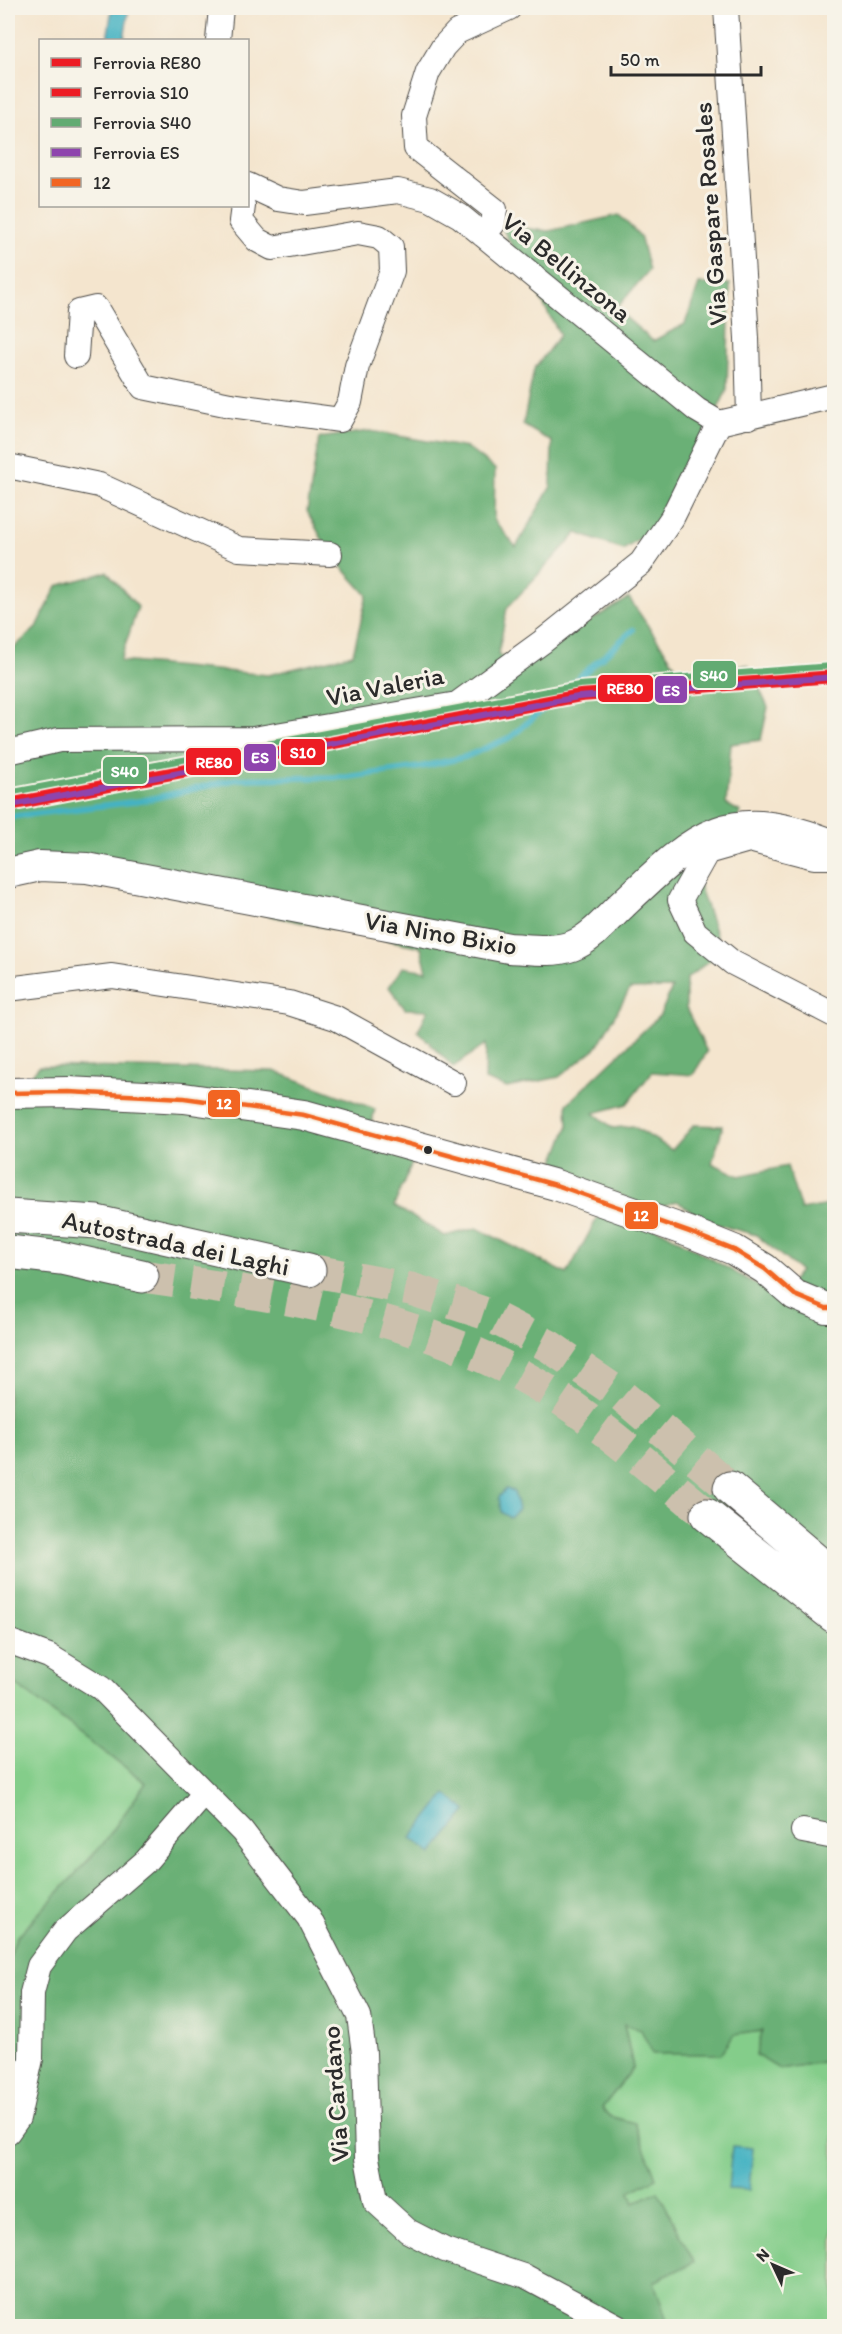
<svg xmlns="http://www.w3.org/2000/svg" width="842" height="2334" font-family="Itim,sans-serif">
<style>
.green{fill:#84cd8a;stroke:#587c5a;stroke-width:1.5}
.forest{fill:#6bb076;stroke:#4b6e50;stroke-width:1.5}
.water{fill:#45b2c2;stroke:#386e76;stroke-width:1.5}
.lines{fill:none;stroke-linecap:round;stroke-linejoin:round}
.stream{stroke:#45b2c2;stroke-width:6}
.highway-tunnel{stroke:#ccc0ad;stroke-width:33;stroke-dasharray:33 16;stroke-linecap:butt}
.minor-casing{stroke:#494743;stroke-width:26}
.major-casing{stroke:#494743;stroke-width:32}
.highway-casing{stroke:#494743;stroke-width:35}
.minor{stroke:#fff;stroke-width:24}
.major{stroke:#fff;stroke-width:30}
.highway{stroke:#fff;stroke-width:33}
.bus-1-casing{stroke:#f7f3e8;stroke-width:9}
.bus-1{stroke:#f26522;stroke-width:4.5}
.rail-1-casing{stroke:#f7f3e8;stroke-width:10}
.rail-2-casing{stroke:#f7f3e8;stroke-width:10}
.rail-3-casing{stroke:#f7f3e8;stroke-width:10}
.rail-4-casing{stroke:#f7f3e8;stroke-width:10}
.rail-1{stroke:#ed1c24;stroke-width:6}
.rail-2{stroke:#ed1c24;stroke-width:6}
.rail-3{stroke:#62ab72;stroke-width:6}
.rail-4{stroke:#8e44ad;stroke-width:6}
.bus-dot{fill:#2b2b2b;stroke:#f7f3e8;stroke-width:2}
.labels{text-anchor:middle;stroke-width:6;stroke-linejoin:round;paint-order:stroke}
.street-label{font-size:26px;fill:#2b2b2b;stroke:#f7f3e8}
.line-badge{stroke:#f7f3e8;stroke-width:2}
.badge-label{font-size:16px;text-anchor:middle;font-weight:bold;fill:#fff}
</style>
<rect width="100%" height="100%" fill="#f7f3e8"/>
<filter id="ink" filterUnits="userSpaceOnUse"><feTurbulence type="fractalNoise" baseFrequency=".0167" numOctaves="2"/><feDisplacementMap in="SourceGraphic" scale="12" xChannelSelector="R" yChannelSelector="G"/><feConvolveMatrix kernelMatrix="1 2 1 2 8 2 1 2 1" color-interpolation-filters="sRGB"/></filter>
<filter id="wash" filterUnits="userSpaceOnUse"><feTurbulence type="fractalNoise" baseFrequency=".008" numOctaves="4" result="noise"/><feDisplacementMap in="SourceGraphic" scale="24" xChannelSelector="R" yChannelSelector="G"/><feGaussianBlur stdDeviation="1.35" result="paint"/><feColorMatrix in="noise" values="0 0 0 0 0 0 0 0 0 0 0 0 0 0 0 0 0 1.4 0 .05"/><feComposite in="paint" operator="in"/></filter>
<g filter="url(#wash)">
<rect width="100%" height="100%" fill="#f4e5ce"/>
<!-- green -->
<path class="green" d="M8,1684H15L146,1783L104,1844L16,1938L8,1962Z
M624,2023C662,2038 723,2036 763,2031L779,2069L834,2060V2326H641L654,2282L629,2192L655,2178L635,2124L609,2116L602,2108L633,2068Z"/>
<!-- forest -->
<path class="forest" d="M619,215L640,236L649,270L616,309L653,341L685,324L699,284H730L727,390L704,437L672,518L623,550L577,533L507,608L498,655L521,662L629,598L687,683L709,667L748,665L768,707L761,740L731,744L726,804L741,812L698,882L722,951L686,979V1008L707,1052L693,1075L652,1072L627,1104L594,1113L613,1128L633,1126L672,1150L694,1125L723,1126L712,1163L739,1176L787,1166L801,1210L834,1204V2060L779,2069L756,2055L762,2031L734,2035L721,2054H653L641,2030L624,2024L633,2068L602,2108L609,2116L635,2123L656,2178L630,2192L634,2203L658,2191L694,2262L654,2282L667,2321L643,2323L641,2326H8V1962L16,1938L103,1844L146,1783L15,1684H8V1100H11L39,1066L274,1071L375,1109L368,1139L415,1156L394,1206L445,1236L477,1228L567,1274L601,1211L663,1231L778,1297L800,1271L756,1235L705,1221L677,1201L653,1210L553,1165L568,1127L567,1104L660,1015L672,988L630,989L597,1047L559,1077L507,1088L485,1080L486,1044L453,1067L418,1031L428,1010L405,1009L389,987L403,967L427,971L421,947L126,886L32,879L8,884V653L37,627L57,586L107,572L138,607L120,661L268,675L353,654L367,595L330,554L307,511L319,438L370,431L467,448L495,469L494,520L516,547L551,486L552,442L523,425L534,369L560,335L501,226L549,231Z"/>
<!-- water -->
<path class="water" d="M112,8H129L124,40H107Z
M506,1489L514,1491L518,1510L510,1518L501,1512L499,1497Z
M446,1794L467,1811L432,1854L411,1838Z
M732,2146L753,2148L749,2190L728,2189Z"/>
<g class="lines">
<!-- stream -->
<path class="stream" d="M8,817L141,801L237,779L348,777L421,767L465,757L511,737L633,630"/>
</g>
</g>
<g filter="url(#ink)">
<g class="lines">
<!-- highway-tunnel -->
<path class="highway-tunnel" d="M309,1270L411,1289L487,1314L549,1346L621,1395L730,1488
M142,1276C276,1295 419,1315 538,1385C599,1421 652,1470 707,1515"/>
<!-- minor casing -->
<g class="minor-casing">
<path id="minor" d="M726,8L747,338L749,417
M218,40L221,8
M248,185L278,199L304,203L398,191L430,199L460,216L697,410L719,423L834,396
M483,235L493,224L495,210L416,148L414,116L428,72L443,47L457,32L509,8
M76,356L79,312L96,308L143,387L230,405L340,420L350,402L357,366L392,271L391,247L379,237L358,233L272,248L257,240L241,221L243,206
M8,466L99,485L239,549L330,554
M8,752L59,740L253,739L457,704L542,642L641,563L672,518L719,423
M834,857H814L749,840L707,852L680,900L695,932L733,963L834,1015
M8,989L112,976L289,1003L336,1018L454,1083
M8,1641L49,1656L101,1688L242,1831L309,1918L359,2016L364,2053L367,2158L375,2201L408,2231L445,2250L526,2277L617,2326
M803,1831L834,1837
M8,2132L18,2118L31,2059L32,1993L39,1966L65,1931L146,1861L204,1794"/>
</g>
<!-- major casing -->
<g class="major-casing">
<path id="major" d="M8,873L40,866L87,868L509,948C530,949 552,953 572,946C591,939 607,919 622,905C698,833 728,803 834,845
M8,1093L68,1092L184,1098L304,1115L556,1185L689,1232L734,1250L765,1269L795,1295L826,1308H834"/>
</g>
<!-- highway casing -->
<g class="highway-casing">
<path id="highway" d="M8,1216L97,1222L309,1270
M8,1252L61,1258L142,1276
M730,1488L834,1576
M707,1515L834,1616"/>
</g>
<!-- minor -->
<use href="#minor" class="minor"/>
<!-- major -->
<use href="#major" class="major"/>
<!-- highway -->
<use href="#highway" class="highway"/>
<!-- bus-1 casing -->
<g class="bus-1-casing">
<path id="bus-1" d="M8,1093L68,1092L184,1098L304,1115L556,1185L689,1232L734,1250L765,1269L795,1295L826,1308H834"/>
</g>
<!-- bus-1 -->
<use href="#bus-1" class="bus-1"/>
<!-- rail-1 casing -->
<g class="rail-1-casing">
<path id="rail-1" d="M8,801L580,692L834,673"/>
</g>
<!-- rail-2 casing -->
<g class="rail-2-casing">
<path id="rail-2" d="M9,808L581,699L834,680"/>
</g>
<!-- rail-3 casing -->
<g class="rail-3-casing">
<path id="rail-3" d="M8,793L579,685L833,666"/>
</g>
<!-- rail-4 casing -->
<g class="rail-4-casing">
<path id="rail-4" d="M11,805L578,697L834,677"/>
</g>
<!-- rail-1 -->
<use href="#rail-1" class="rail-1"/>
<!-- rail-2 -->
<use href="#rail-2" class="rail-2"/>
<!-- rail-3 -->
<use href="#rail-3" class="rail-3"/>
<!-- rail-4 -->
<use href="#rail-4" class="rail-4"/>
</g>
</g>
<!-- markers -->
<circle class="bus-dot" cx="428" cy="1150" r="5"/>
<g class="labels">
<!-- street labels -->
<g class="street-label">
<text transform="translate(710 214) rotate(-94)" y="9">Via Gaspare Rosales</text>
<text transform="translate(567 267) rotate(39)" y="9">Via Bellinzona</text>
<text transform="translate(385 686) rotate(-11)" y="9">Via Valeria</text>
<text transform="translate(441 933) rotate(10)" y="9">Via Nino Bixio</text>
<text transform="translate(176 1243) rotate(12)" y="9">Autostrada dei Laghi</text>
<text transform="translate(335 2094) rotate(-94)" y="9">Via Cardano</text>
</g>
</g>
<g class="line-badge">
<rect x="692" y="660" width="45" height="29" rx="6" fill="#62ab72"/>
<rect x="597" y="674" width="57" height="29" rx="6" fill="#ed1c24"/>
<rect x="654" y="675" width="34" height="29" rx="6" fill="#8e44ad"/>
<rect x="280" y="738" width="46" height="28" rx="6" fill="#ed1c24"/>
<rect x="243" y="743" width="34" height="29" rx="6" fill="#8e44ad"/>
<rect x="185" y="747" width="57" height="29" rx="6" fill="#ed1c24"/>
<rect x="102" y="756" width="46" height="29" rx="6" fill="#62ab72"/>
<rect x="207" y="1089" width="34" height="29" rx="6" fill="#f26522"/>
<rect x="624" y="1201" width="35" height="29" rx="6" fill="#f26522"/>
</g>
<g class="badge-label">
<text x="714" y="681">S40</text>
<text x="625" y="694">RE80</text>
<text x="671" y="696">ES</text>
<text x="303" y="758">S10</text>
<text x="260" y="763">ES</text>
<text x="214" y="768">RE80</text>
<text x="125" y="777">S40</text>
<text x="224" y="1109">12</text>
<text x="641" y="1221">12</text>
</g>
<!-- margin -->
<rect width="842" height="2334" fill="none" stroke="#f7f3e8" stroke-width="30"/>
<!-- legend -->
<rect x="39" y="39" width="210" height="168" fill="#f7f3e8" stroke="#a5a39c" stroke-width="1.5"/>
<rect x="51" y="58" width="30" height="9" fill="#ed1c24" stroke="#a5a39c" stroke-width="1.5"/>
<text x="93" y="69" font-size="18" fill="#2b2b2b">Ferrovia RE80</text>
<rect x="51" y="88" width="30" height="9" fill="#ed1c24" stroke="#a5a39c" stroke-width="1.5"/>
<text x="93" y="99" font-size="18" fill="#2b2b2b">Ferrovia S10</text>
<rect x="51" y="118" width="30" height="9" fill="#62ab72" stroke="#a5a39c" stroke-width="1.5"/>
<text x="93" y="129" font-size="18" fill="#2b2b2b">Ferrovia S40</text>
<rect x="51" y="148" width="30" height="9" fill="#8e44ad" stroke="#a5a39c" stroke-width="1.5"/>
<text x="93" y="159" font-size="18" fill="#2b2b2b">Ferrovia ES</text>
<rect x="51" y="178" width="30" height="9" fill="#f26522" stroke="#a5a39c" stroke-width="1.5"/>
<text x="93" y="189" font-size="18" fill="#2b2b2b">12</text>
<!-- north arrow -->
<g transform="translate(773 2265) rotate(314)" stroke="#f7f3e8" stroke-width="4.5" paint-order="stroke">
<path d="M0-4.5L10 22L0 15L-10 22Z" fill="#2b2b2b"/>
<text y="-9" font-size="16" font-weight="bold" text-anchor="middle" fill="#2b2b2b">N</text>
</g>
<!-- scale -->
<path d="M611 66v9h150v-9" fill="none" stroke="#2b2b2b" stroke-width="3"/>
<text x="620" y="66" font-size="18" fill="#2b2b2b" stroke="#f7f3e8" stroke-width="4.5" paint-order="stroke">50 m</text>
</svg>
